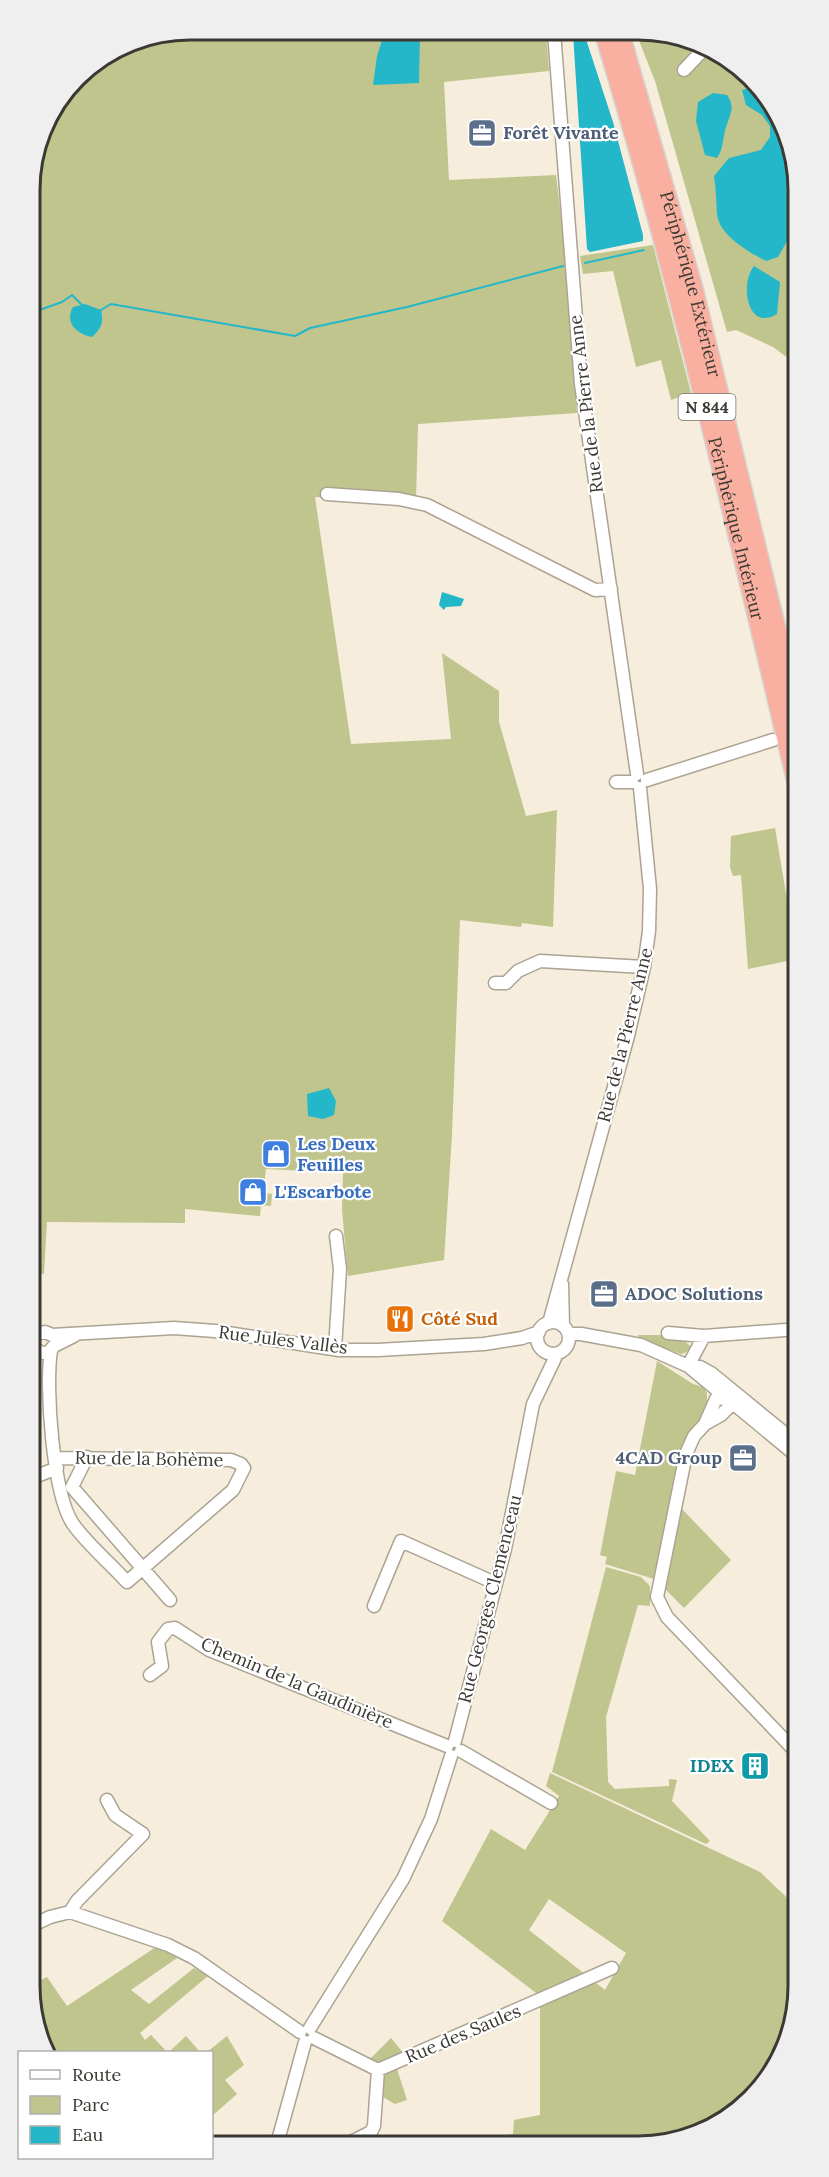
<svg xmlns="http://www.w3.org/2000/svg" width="829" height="2177" font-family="Lora,serif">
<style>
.green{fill:#bfc58d;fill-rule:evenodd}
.water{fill:#24b7c9}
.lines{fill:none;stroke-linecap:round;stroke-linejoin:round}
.stream{stroke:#24b7c9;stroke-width:2}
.minor-casing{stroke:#aca393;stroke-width:15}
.highway-casing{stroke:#d4d3d2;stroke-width:21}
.minor{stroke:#fff;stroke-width:12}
.highway{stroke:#fab0a1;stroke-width:18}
.labels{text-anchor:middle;stroke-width:4.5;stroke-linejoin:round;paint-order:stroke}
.shield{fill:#fff;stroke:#767470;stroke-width:1.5}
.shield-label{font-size:16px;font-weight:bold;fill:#3c3932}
.service-label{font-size:18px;font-weight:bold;fill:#4e5e75;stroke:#fff;text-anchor:start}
.street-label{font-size:18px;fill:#3c3932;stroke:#fff}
.shop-label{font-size:18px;font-weight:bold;fill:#366cbe;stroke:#fff;text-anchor:start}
.food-label{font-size:18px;font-weight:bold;fill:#c56008;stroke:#fff;text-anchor:start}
.culture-label{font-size:18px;font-weight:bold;fill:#0d838f;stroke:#fff;text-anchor:end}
.rim{fill:none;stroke:#3c3932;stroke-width:3}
</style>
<rect width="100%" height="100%" fill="#f6eddc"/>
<!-- green -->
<path class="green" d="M190,30L546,32L549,71L444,82L449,180L556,175L567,267L577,413L418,424L416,500L315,497L351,744L451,739L442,653L499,691V722L526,816L557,810L553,927L522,923L521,927L460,920L452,1135L444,1260L348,1276L342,1210L343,1173L266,1169L263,1193L272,1194L271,1206L261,1205L260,1216L185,1209V1223L47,1222L44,1274L32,1273L30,179L47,119L84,70L129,42Z
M636,33H670L752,77L796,159V364L773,347L736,330L727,332L655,81Z
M653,245L691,393L671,400L661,360L636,367L613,271L583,274L580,256Z
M775,828L797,959L748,969L741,875L733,876L730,867L731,836Z
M638,1335H661L664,1338L683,1339L691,1347L685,1353L681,1354L639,1339Z
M657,1361L693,1384L703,1387L707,1393V1409L679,1456L654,1579L605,1564L607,1557L600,1555L616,1471L635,1475Z
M682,1509L731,1560L684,1608L663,1587Z
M606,1567L641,1577L650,1586V1606L638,1605L606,1717L608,1782L615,1789L669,1786V1779L677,1780L672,1801L710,1841L706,1844L552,1772Z
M550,1773L760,1872L799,1909V1997L787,2048L759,2092L719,2125L670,2144H455L513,2134L514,2120L540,2115V1996L442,1921L491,1829L525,1850L559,1796L546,1786ZM549,1899L626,1953L605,1990L529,1930Z
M156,1947L177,1958L131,1990L149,2004L194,1968L208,1976L140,2033L145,2040L151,2035L167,2052H51L33,2018V1984L47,1977L67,2006Z
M186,2036L200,2052H169Z
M227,2036L244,2065L225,2080L237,2094L212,2116V2052H207Z
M391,2038L405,2055L384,2062L369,2060Z
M397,2069L407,2100L395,2104L383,2097L381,2072Z"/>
<!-- water -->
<path class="water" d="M385,31L420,32L419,83L373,85L377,56Z
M584,33L613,122L643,235V241L590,252L587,249L573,34Z
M752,87L759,91L796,159L790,236L778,257L766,261C749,252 718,235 717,213C716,201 716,188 714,176L729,158L761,150L770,137V126L762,115L746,105L742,90Z
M713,93L727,95C737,108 728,117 725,131C722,142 724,147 717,158L705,155L696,121L698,102Z
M754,266L780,282L777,314C748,332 739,285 754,266Z
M85,304L101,310C104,323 101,329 92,337C77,334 64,323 73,307Z
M442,592L464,599L461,606L446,607L444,610L439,605Z
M329,1088L336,1101L334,1115L323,1119L308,1116L307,1094Z"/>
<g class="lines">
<!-- stream -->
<path class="stream" d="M585,263L644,250
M101,310L111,304L295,336L310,328L407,307L563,266
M34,312L62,302L72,295L82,305"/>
<!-- minor casing -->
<g class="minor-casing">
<path id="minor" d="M554,32L581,384L637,774
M684,70L703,50
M327,494L399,499L427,505L595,590L611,589
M647,780L773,740
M616,782H632
M495,983H506L518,971L540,961L644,967
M562,1284L563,1326
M537 1338a16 16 0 1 1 32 0a16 16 0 1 1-32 0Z
M549,1323L628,1036L644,967L649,931L650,889L640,788
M668,1333L704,1336L798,1329
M569,1334H581L641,1345L688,1366L798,1457
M32,1335L45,1332L52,1335
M52,1335L174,1328L215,1331L339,1350H378L484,1344L522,1338L539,1332
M32,1347L42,1353H48L54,1346L74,1336
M335,1349L340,1269L336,1236
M51,1351C45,1386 53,1495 73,1524C88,1545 110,1563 127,1582L233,1490L244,1468L241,1464L231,1460L56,1458
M688,1366L700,1367L711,1373L798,1444
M688,1366L704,1336
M728,1398L716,1399L705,1424L721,1415L730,1406L728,1398L731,1395
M705,1424L694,1436L686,1454L657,1597L667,1617L798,1754
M87,1457L72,1487L170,1600
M32,1478L57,1468
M374,1606L401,1541L495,1583
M150,1675L162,1666L158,1642L168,1629L175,1628L209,1650L447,1746
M455,1741L505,1549L533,1404L557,1354
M461,1751L551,1803
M70,1912L77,1901L143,1834L115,1815L107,1800
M33,1925L50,1917L70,1912L168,1945L194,1958L300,2032
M310,2028L403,1879L431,1819L451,1756
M314,2038L378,2070L612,1968
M277,2144L305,2042
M347,2144L371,2132L374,2126L378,2070"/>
</g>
<!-- highway casing -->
<g class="highway-casing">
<g id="highway">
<path id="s1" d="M604,33C679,280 737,532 797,784"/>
<path id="s2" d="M620,33L693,287L797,713"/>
</g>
</g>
<!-- minor -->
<use href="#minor" class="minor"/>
<!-- highway -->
<use href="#highway" class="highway"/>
</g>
<!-- icons -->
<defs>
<g id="office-square" transform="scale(1.5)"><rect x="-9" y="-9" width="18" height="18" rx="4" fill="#5c6f8a" stroke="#fff"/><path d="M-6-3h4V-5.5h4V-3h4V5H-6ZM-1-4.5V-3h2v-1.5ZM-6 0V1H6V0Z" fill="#fff"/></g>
<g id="shop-square" transform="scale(1.5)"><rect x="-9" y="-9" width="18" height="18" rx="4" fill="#3f7fe0" stroke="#fff"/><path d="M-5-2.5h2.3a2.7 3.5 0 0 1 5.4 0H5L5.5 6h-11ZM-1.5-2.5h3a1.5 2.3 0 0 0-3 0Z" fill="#fff"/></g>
<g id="restaurant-square" transform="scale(1.5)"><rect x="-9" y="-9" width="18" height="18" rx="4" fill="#e8710a" stroke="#fff"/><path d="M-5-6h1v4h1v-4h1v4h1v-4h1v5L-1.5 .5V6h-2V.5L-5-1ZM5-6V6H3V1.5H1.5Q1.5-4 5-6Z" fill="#fff"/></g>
<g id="building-square" transform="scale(1.5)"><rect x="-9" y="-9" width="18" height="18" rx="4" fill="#0f9aa8" stroke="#fff"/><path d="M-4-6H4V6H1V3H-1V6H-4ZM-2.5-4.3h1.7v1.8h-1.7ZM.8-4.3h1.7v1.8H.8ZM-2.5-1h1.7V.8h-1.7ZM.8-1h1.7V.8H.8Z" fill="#fff"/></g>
</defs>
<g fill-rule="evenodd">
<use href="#office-square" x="482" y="133"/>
<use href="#shop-square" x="276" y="1154"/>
<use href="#shop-square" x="253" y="1192"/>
<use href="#office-square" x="604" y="1294"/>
<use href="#restaurant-square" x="400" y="1319"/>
<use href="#office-square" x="743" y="1458"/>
<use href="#building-square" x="755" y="1766"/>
</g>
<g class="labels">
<!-- shield labels -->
<rect class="shield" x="678.5" y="394" width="57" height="26" rx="4.5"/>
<g class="shield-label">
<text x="707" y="413">N 844</text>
</g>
<!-- service labels -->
<g class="service-label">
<text x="503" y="139">Forêt Vivante</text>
<text x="625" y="1300">ADOC Solutions</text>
<text x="722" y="1464" text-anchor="end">4CAD Group</text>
</g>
<!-- street labels -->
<g class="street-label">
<text dy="6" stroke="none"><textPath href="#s2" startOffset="261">Périphérique Extérieur</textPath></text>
<text transform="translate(586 404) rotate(-97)" y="6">Rue de la Pierre Anne</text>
<text dy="6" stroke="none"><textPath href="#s1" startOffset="513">Périphérique Intérieur</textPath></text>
<text transform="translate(625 1035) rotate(-76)" y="6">Rue de la Pierre Anne</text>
<text transform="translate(283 1340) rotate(7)" y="6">Rue Jules Vallès</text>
<text transform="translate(149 1459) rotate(1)" y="6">Rue de la Bohème</text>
<text transform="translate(490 1599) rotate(-76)" y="6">Rue Georges Clemenceau</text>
<text transform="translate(297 1683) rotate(23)" y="6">Chemin de la Gaudinière</text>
<text transform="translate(463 2034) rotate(-23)" y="6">Rue des Saules</text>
</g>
<!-- shop labels -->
<g class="shop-label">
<text x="297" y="1150">Les Deux<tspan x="297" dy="21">Feuilles</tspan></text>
<text x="274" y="1198">L'Escarbote</text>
</g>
<!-- food labels -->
<g class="food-label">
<text x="421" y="1325">Côté Sud</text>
</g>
<!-- culture labels -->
<g class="culture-label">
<text x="734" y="1772">IDEX</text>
</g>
</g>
<!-- crop -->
<path d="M0 0H829V2177H0ZM190 40H638A150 150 0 0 1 788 190V1986A150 150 0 0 1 638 2136H190A150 150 0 0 1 40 1986V190A150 150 0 0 1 190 40Z" fill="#efefef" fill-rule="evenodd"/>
<path class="rim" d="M190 40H638A150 150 0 0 1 788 190V1986A150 150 0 0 1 638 2136H190A150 150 0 0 1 40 1986V190A150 150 0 0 1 190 40Z"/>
<!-- legend -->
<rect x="18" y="2051" width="195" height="108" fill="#ffffff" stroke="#b1b0ad" stroke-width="1.5"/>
<rect x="30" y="2070" width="30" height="9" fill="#ffffff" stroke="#b1b0ad" stroke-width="1.5"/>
<text x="72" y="2081" font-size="18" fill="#3c3932">Route</text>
<rect x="30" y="2096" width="30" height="18" fill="#bfc58d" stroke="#b1b0ad" stroke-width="1.5"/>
<text x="72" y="2111" font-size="18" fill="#3c3932">Parc</text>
<rect x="30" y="2126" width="30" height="18" fill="#24b7c9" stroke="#b1b0ad" stroke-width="1.5"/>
<text x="72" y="2141" font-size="18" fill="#3c3932">Eau</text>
</svg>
